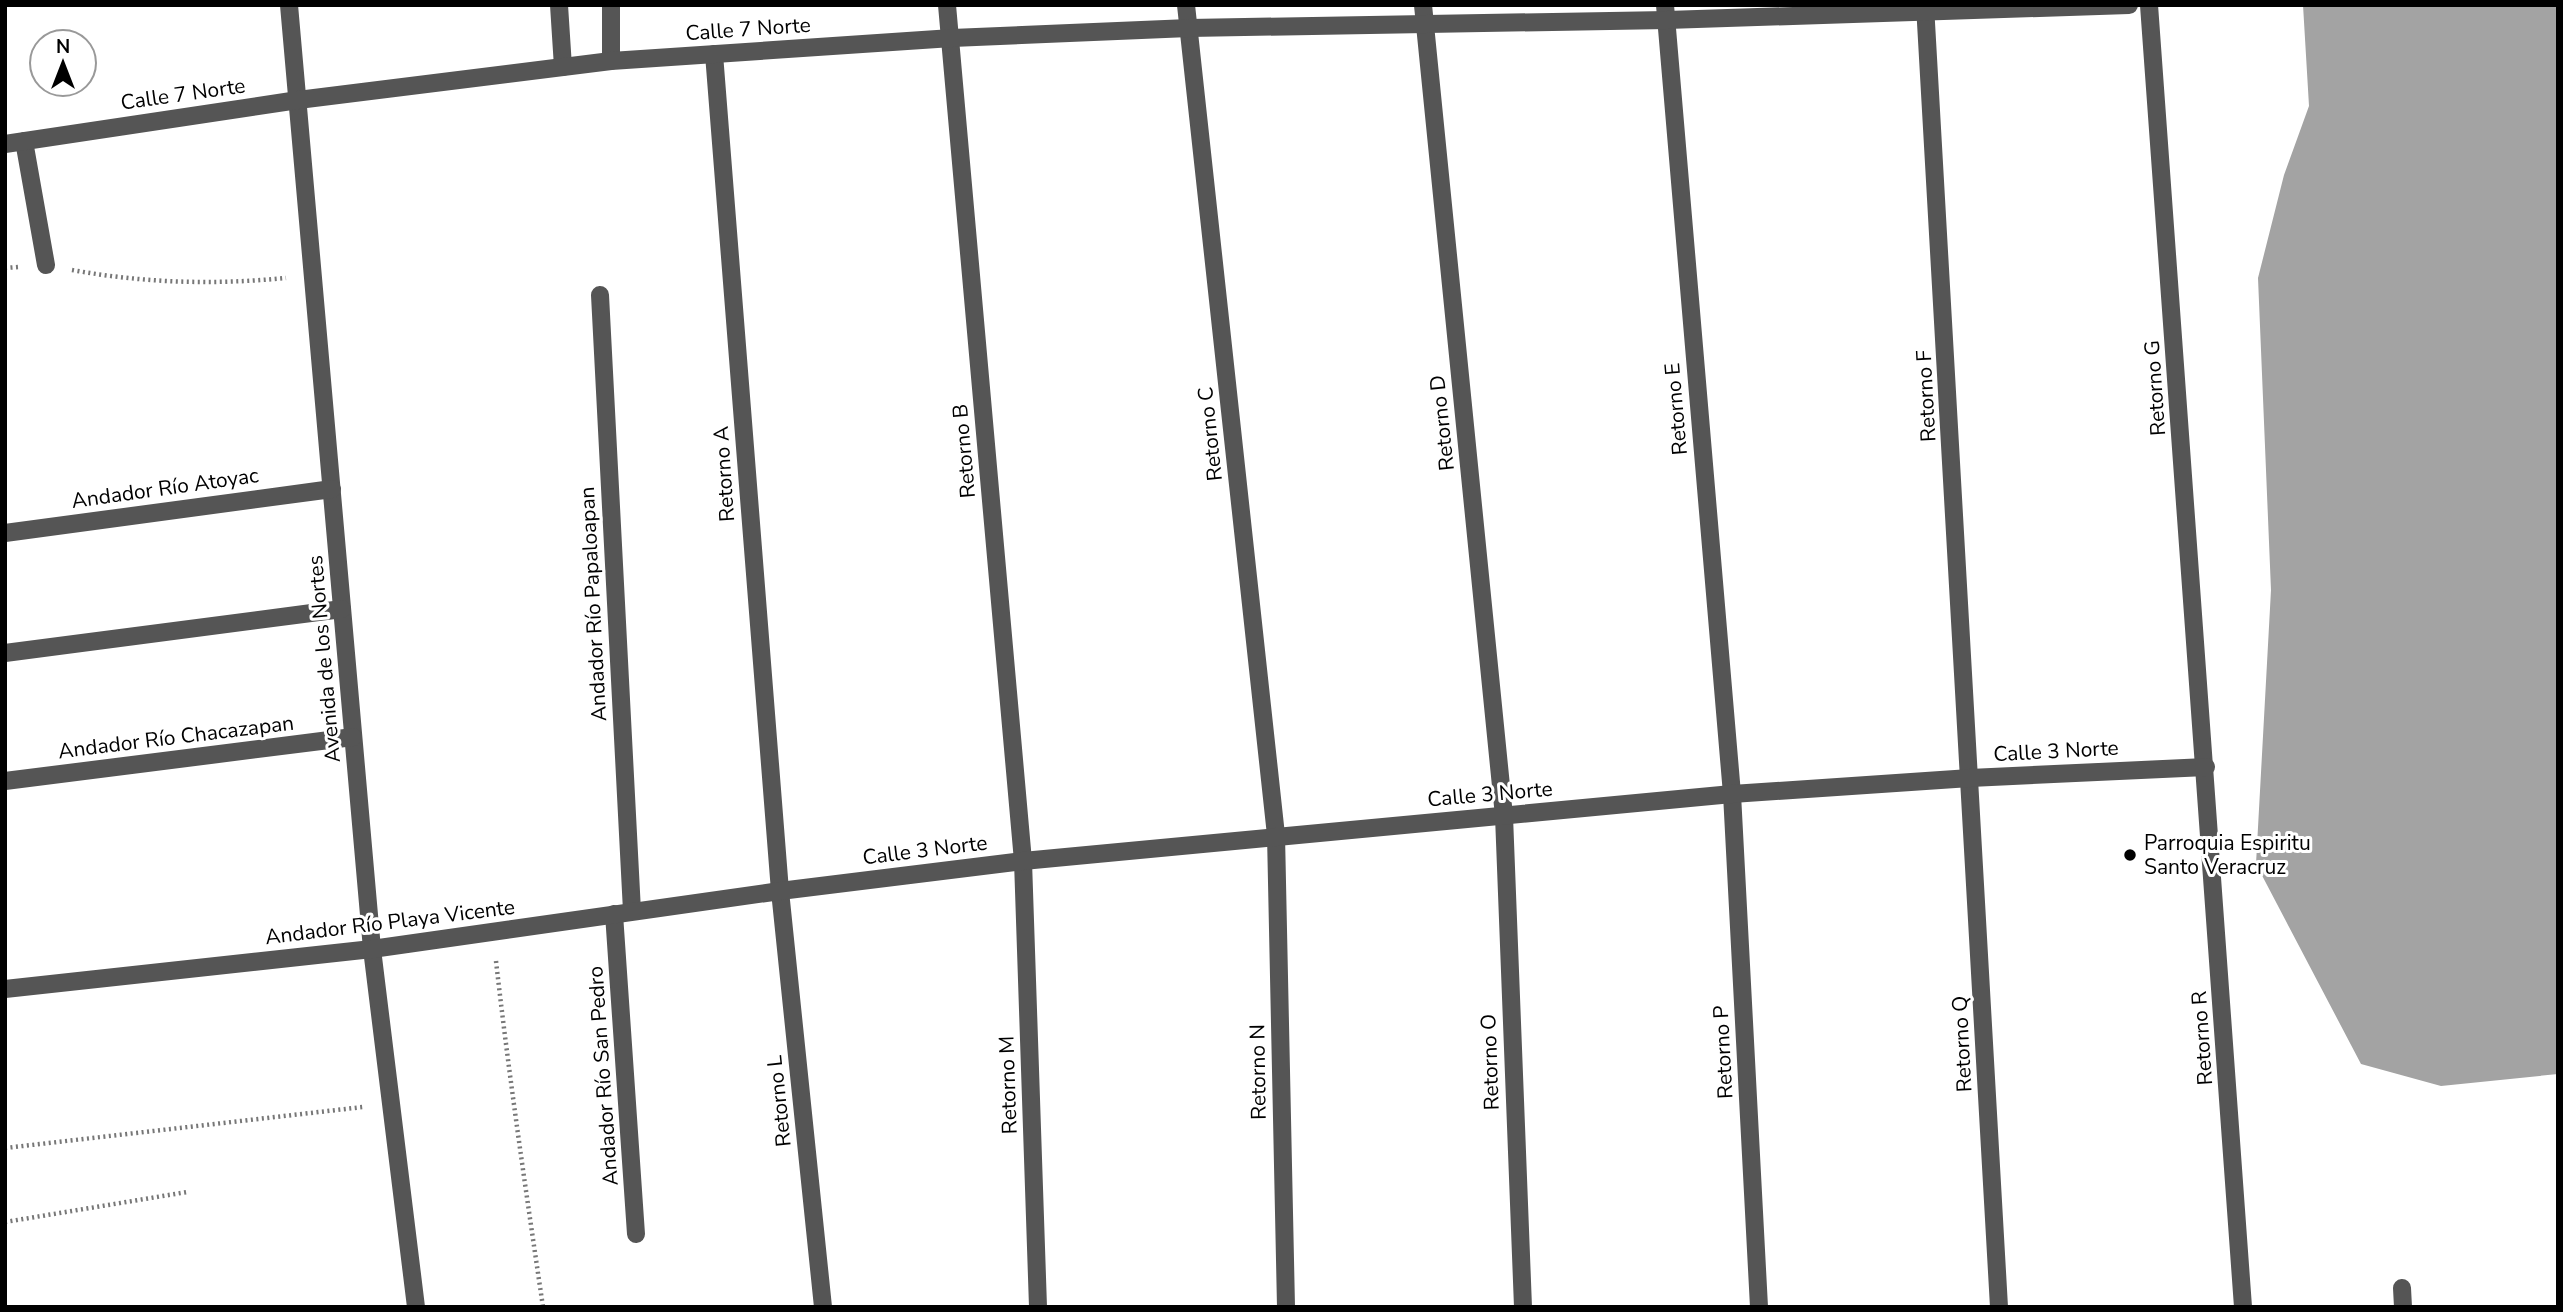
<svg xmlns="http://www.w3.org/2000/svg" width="2563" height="1312" font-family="'Nunito Sans',sans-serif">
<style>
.water{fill:#a3a3a3}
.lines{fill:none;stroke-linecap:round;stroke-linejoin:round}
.path{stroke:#777;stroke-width:4.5;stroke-dasharray:2 3.5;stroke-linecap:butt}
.minor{stroke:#555;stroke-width:18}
.poi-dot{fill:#000;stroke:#fff;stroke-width:2.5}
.labels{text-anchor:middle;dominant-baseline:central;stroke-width:6;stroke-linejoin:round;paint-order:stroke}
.street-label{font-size:21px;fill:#000;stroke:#fff}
.poi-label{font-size:21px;fill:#000;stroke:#fff;text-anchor:start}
</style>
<rect width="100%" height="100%" fill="#fff"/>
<polygon class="water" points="2303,5 2558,5 2558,1074 2441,1086 2361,1064 2256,864 2271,590 2258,278 2284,175 2309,106"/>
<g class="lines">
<g class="path">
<polyline points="5,268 18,267"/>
<path d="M72,270C144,283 213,285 286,278"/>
<path d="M496,961C509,1076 526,1192 543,1307"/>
<polyline points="5,1148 363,1107"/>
<polyline points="5,1222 187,1192"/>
</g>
<g class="minor">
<polyline points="289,5 372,949 416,1307"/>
<polyline points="559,5 563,67"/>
<polyline points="611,5 611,61"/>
<polyline points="947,5 1023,861 1038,1307"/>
<polyline points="1186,5 1276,835 1286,1307"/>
<polyline points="1423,5 1504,816 1523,1307"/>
<polyline points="1665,5 1732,794 1759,1307"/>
<polyline points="1925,5 1999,1307"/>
<polyline points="2149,5 2243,1307"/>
<polyline points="714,54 780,891 823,1307"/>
<polyline points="24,141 46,265"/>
<polyline points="5,144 298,100 611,61 952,38 1189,28 1667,20 2129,5"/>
<polyline points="600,295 632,911"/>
<polyline points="5,533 332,489"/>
<polyline points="5,653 342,609"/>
<polyline points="5,781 353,737"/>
<polyline points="614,914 636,1234"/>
<polyline points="5,989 372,949 780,891 1023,861 1732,794 1970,778 2206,767"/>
<polyline points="2402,1288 2403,1307"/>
</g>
</g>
<circle class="poi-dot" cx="2130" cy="855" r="7"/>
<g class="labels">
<g class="street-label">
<text transform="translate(748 29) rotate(-4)">Calle 7 Norte</text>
<text transform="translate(183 94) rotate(-8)">Calle 7 Norte</text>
<text transform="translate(2155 388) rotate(-94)">Retorno G</text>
<text transform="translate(1926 396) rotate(-93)">Retorno F</text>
<text transform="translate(1676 409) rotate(-95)">Retorno E</text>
<text transform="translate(1442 423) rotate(-96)">Retorno D</text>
<text transform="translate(1210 434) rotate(-96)">Retorno C</text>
<text transform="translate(964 451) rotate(-95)">Retorno B</text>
<text transform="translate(724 474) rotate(-94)">Retorno A</text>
<text transform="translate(165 488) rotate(-8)">Andador Río Atoyac</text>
<text transform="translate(593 604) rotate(-93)">Andador Río Papaloapan</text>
<text transform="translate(324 659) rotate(-95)">Avenida de los Nortes</text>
<text transform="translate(176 737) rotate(-7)">Andador Río Chacazapan</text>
<text transform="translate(2056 751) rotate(-3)">Calle 3 Norte</text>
<text transform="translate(1490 794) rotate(-5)">Calle 3 Norte</text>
<text transform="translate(925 850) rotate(-7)">Calle 3 Norte</text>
<text transform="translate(390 922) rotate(-7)">Andador Río Playa Vicente</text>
<text transform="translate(2202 1038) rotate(-94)">Retorno R</text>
<text transform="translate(1962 1044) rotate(-93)">Retorno Q</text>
<text transform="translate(1723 1052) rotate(-93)">Retorno P</text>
<text transform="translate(1490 1062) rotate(-92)">Retorno O</text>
<text transform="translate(1258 1072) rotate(-91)">Retorno N</text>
<text transform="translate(603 1076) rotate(-94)">Andador Río San Pedro</text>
<text transform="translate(1008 1085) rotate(-92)">Retorno M</text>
<text transform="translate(779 1101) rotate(-96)">Retorno L</text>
</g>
<g class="poi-label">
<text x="2144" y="843">Parroquia Espiritu<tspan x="2144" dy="24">Santo Veracruz</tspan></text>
</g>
</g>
<rect width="2563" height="1312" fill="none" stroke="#000000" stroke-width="14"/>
<g transform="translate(63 63)"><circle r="33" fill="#ffffff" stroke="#999999" stroke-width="2"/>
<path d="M0-5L12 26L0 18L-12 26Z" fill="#000000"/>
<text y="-10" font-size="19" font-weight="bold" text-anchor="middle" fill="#000000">N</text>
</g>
</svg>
